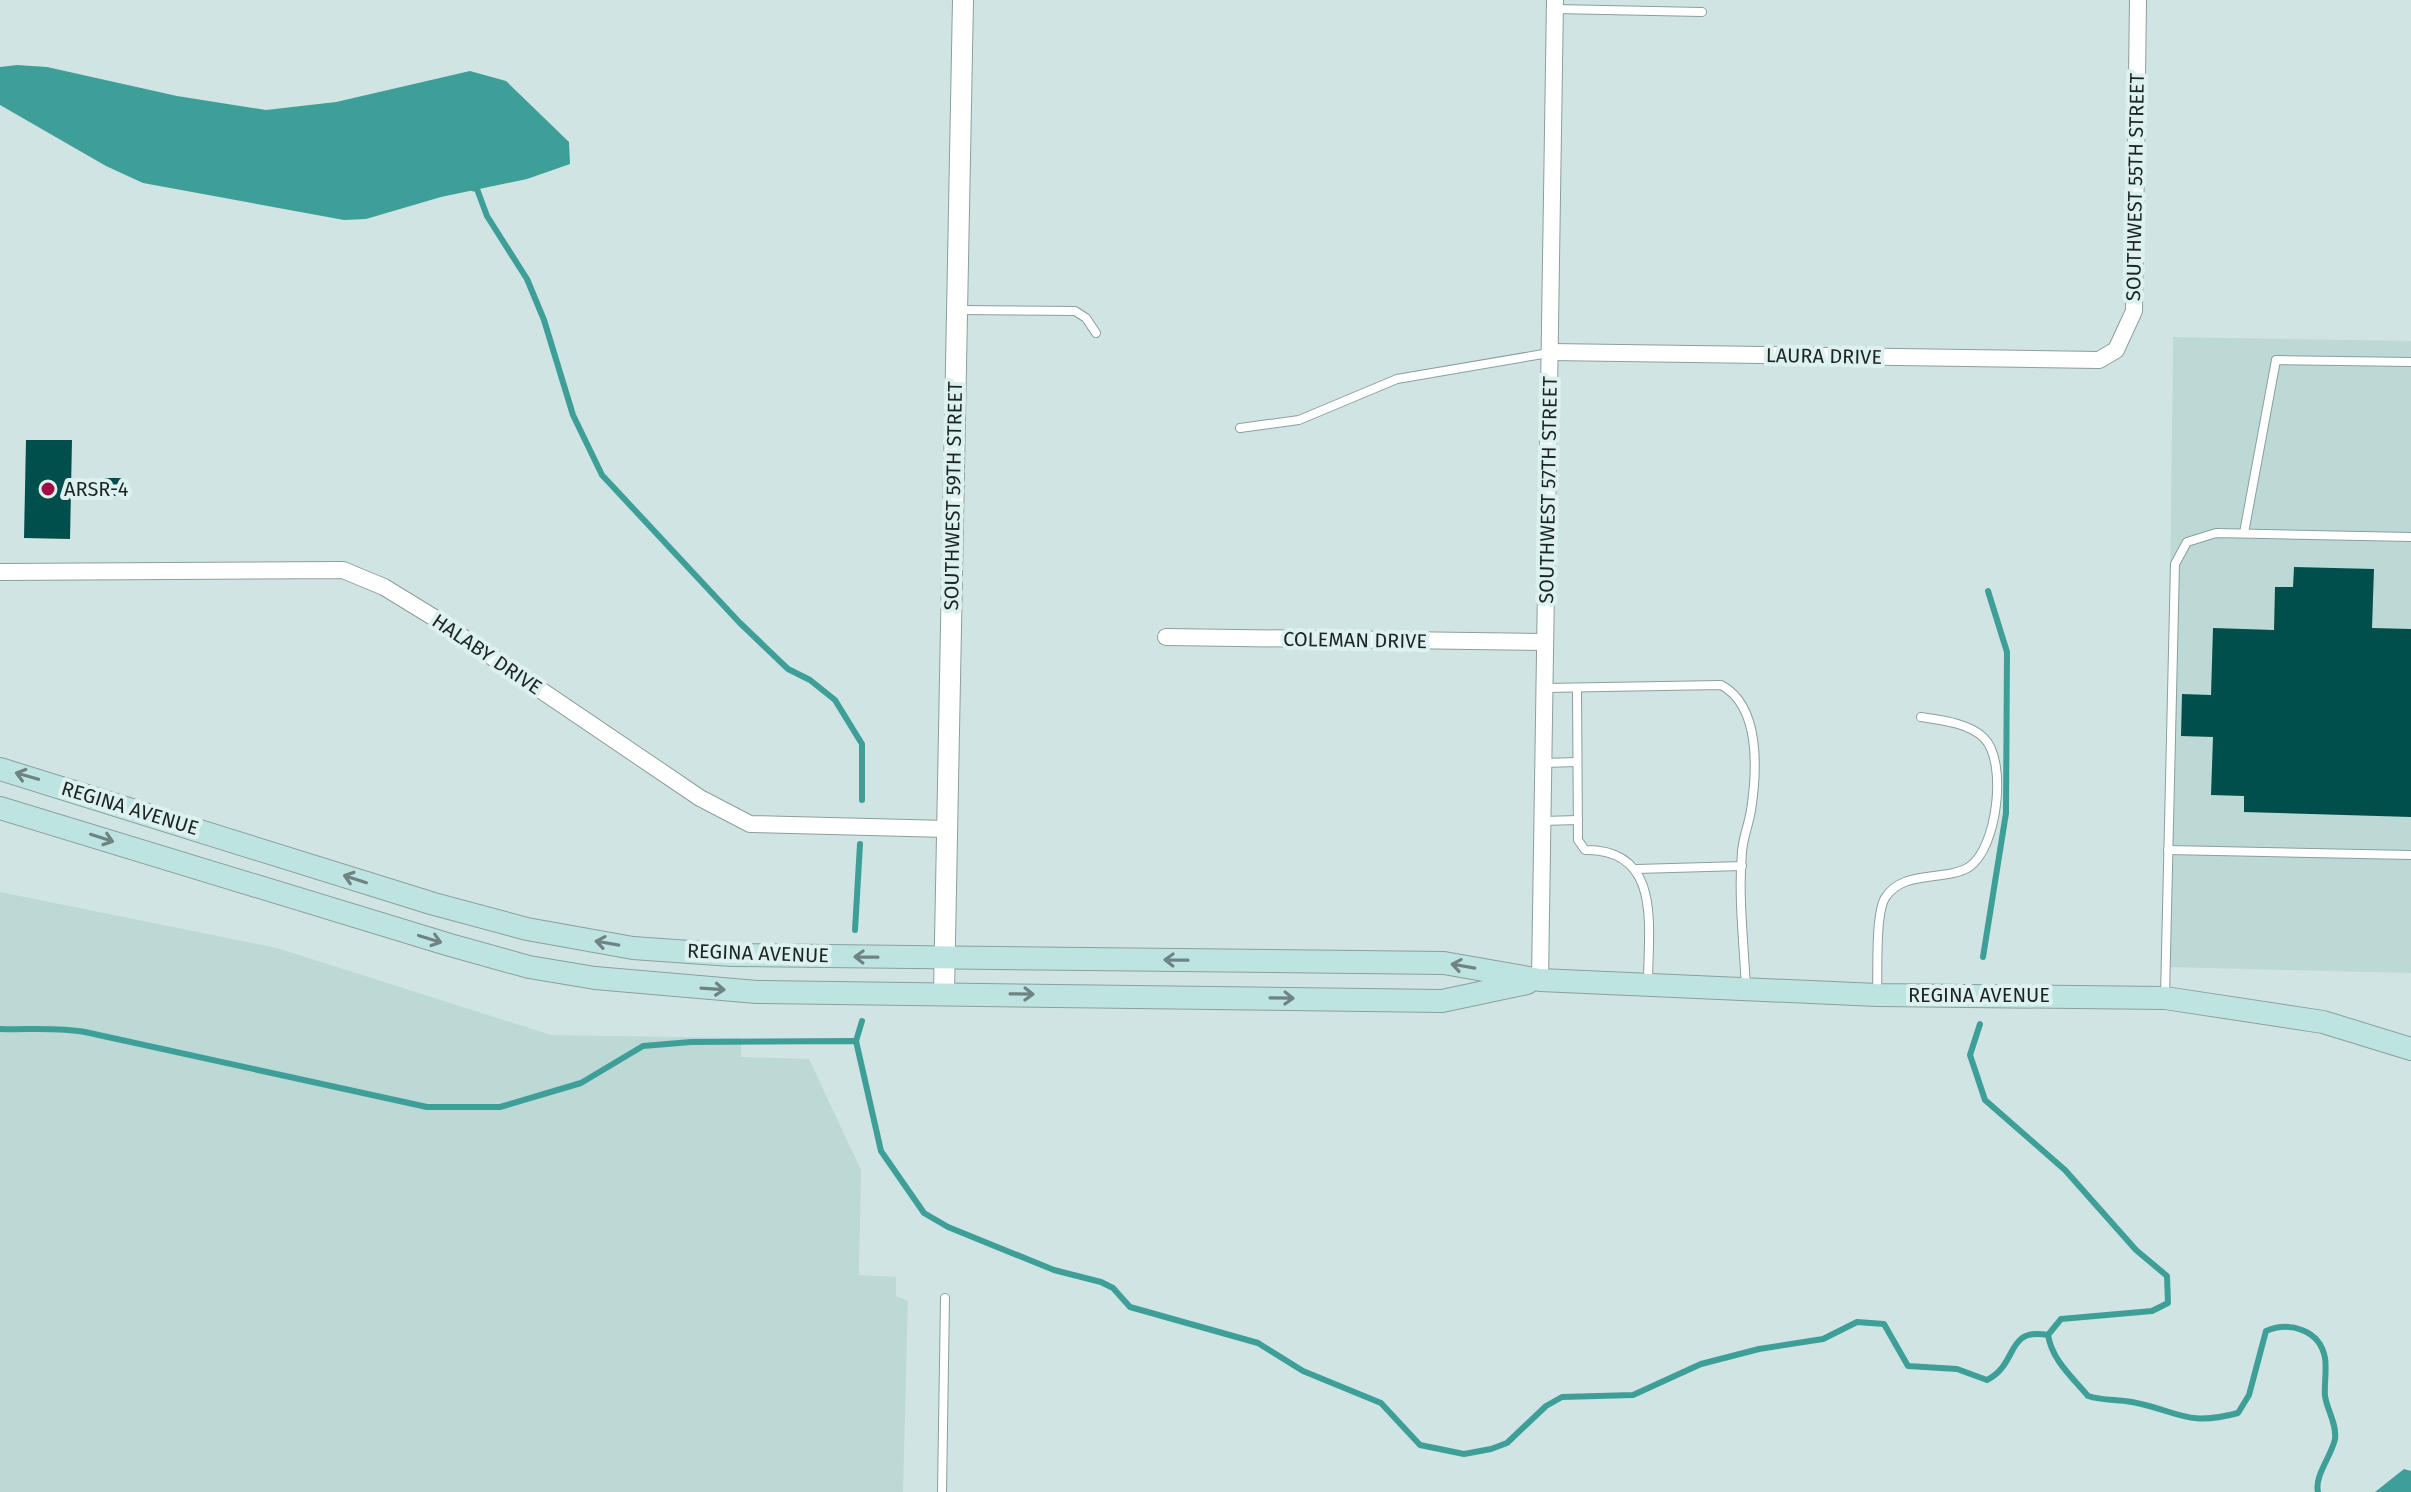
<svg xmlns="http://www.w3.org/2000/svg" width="2411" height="1492" font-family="'Fira Sans',sans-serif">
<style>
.built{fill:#bcd9d6}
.water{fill:#3e9f99}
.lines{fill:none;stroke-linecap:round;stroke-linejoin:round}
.stream{stroke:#3e9f99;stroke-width:6}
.building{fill:#004f4c}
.service-casing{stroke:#8b9f9d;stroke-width:10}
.minor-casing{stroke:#8b9f9d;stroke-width:18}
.tertiary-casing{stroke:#8b9f9d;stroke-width:22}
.secondary-casing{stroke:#8b9f9d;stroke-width:24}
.service{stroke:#fff;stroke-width:8}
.minor{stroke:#fff;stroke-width:16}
.tertiary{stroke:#fff;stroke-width:20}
.secondary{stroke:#bee4e2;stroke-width:22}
.oneway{stroke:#6e8483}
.poi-dot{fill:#a40b42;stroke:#ddf2f0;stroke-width:3}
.labels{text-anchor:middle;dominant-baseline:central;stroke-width:8;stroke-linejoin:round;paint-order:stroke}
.street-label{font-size:20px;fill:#1d2524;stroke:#ddf2f0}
.poi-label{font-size:20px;fill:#1d2524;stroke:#ddf2f0;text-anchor:start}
</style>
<rect width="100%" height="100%" fill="#d0e5e3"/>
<g class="built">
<polygon points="2173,337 2411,341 2411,973 2166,967"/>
<polygon points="0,892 277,948 551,1035 741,1038 741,1057 809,1059 861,1170 859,1275 896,1277 896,1296 908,1301 903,1492 0,1492"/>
</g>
<g class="water">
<polygon points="17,65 47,67 177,96 266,110 336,102 470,71 506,81 569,142 570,164 527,179 441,197 366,219 344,220 143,183 106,166 0,105 0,67"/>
<polygon points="2404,1469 2411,1471 2411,1492 2375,1492"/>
</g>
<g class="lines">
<g class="stream">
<polyline points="472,188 477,189 487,216 527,279 544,320 573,415 602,475 739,622 788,669 810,680 835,700 862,744 862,800"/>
<polyline points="855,930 860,844"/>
<polyline points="1983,957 2006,813 2007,652 1988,591"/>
<path d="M1980,1024L1970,1055L1985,1100L2065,1170L2136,1250L2167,1276L2168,1303L2152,1311L2061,1319L2048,1335C2052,1360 2072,1377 2088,1396C2103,1401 2117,1399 2132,1402C2179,1411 2186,1427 2238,1413L2249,1395L2266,1331C2290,1321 2320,1330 2325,1358C2327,1370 2324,1384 2325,1396C2327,1410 2337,1424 2335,1439C2332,1455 2314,1476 2318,1492"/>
<path d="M0,1029C29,1030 57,1027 85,1032L427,1107H500L581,1083L643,1046L691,1042L856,1041L881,1151L924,1213L948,1227L1054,1270L1101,1282L1113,1288L1130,1307L1258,1343L1303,1371L1381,1403L1420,1445L1464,1454L1491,1449L1507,1443L1546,1406L1562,1397L1633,1395L1701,1364L1759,1349L1823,1339L1857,1322L1884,1324L1908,1366L1957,1369L1987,1380C2019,1364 2005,1327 2048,1335"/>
<polyline points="856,1041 862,1021"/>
</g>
</g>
<g class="building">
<polygon points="26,440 72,440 70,539 24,538"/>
<polygon points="103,478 122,478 122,496 102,496"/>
<polygon points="2294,567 2374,569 2372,628 2411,629 2411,817 2244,812 2244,796 2211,795 2213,737 2181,736 2182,694 2211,695 2213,628 2274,630 2275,587 2293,587"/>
</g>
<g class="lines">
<g class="service-casing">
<g id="service">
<polyline points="1555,9 1702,12"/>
<polyline points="958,310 1075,311 1086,318 1096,333"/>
<polyline points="1240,428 1299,420 1397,379 1549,353"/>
<polyline points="2244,533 2276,360 2411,362"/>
<path d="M1545,688L1721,685C1761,706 1757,771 1751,810C1749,824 1743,837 1742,852C1738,897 1744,944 1746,989"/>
<path d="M1577,688L1578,840L1585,850C1663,849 1648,928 1648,984"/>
<polyline points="1543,763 1577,762"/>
<polyline points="1543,821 1578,820"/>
<polyline points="2168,850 2411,855"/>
<polyline points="1637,869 1742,866"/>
<path d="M1877,995C1878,973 1875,915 1885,898C1903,869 1945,882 1969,867C1997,849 2008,762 1984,738C1969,723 1941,720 1921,717"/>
<polyline points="2165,997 2175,564 2187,542 2216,533 2411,537"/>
<polyline points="942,1492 945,1298"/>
</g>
</g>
<g class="minor-casing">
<g id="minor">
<polyline points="1550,352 2099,360 2116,350 2134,311 2138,0"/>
<polyline points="0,572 343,570 384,587 433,617 700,798 750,824 947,829"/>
<polyline points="1166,637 1545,642"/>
<polyline points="1540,980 1555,0"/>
</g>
</g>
<g class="tertiary-casing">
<polyline id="tertiary" points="944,993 963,0"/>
</g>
<g class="secondary-casing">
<g id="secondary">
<polyline points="0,769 434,904 527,929 633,948 732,955 1444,963 1540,980 1877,995 2165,998 2323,1022 2411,1049"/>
<polyline points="0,808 450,945 529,967 595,978 757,992 1442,1001 1527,983"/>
</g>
</g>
<use href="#service" class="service"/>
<use href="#minor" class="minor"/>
<use href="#tertiary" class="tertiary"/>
<use href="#secondary" class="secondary"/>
</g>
<defs><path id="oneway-shaft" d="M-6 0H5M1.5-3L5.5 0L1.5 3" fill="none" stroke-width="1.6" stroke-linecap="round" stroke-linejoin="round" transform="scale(2)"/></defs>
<g class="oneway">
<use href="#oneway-shaft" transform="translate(27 776) rotate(-164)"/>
<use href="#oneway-shaft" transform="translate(102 838) rotate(18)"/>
<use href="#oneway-shaft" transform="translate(355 879) rotate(-162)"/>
<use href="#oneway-shaft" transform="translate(430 939) rotate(17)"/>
<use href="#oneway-shaft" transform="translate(607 943) rotate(-170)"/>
<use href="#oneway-shaft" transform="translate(866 957) rotate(-179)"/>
<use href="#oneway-shaft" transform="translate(1176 960) rotate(-179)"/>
<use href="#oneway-shaft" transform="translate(1463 966) rotate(-170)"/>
<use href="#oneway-shaft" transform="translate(713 989) rotate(4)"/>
<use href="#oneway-shaft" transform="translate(1022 994) rotate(1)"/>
<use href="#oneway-shaft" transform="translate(1282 998) rotate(1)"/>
</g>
<circle class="poi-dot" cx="48" cy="489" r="8"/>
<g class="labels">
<g class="street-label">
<text transform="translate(2135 187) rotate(-89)">SOUTHWEST 55TH STREET</text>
<text transform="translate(1824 356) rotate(1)">LAURA DRIVE</text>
<text transform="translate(1548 490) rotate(-89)">SOUTHWEST 57TH STREET</text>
<text transform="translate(953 496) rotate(-89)">SOUTHWEST 59TH STREET</text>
<text transform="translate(1355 640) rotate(1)">COLEMAN DRIVE</text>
<text transform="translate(487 654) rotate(34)">HALABY DRIVE</text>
<text transform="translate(130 808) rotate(17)">REGINA AVENUE</text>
<text transform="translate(758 953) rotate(2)">REGINA AVENUE</text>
<text x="1979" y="995">REGINA AVENUE</text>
</g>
<g class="poi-label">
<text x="64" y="489">ARSR-4</text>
</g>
</g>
</svg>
